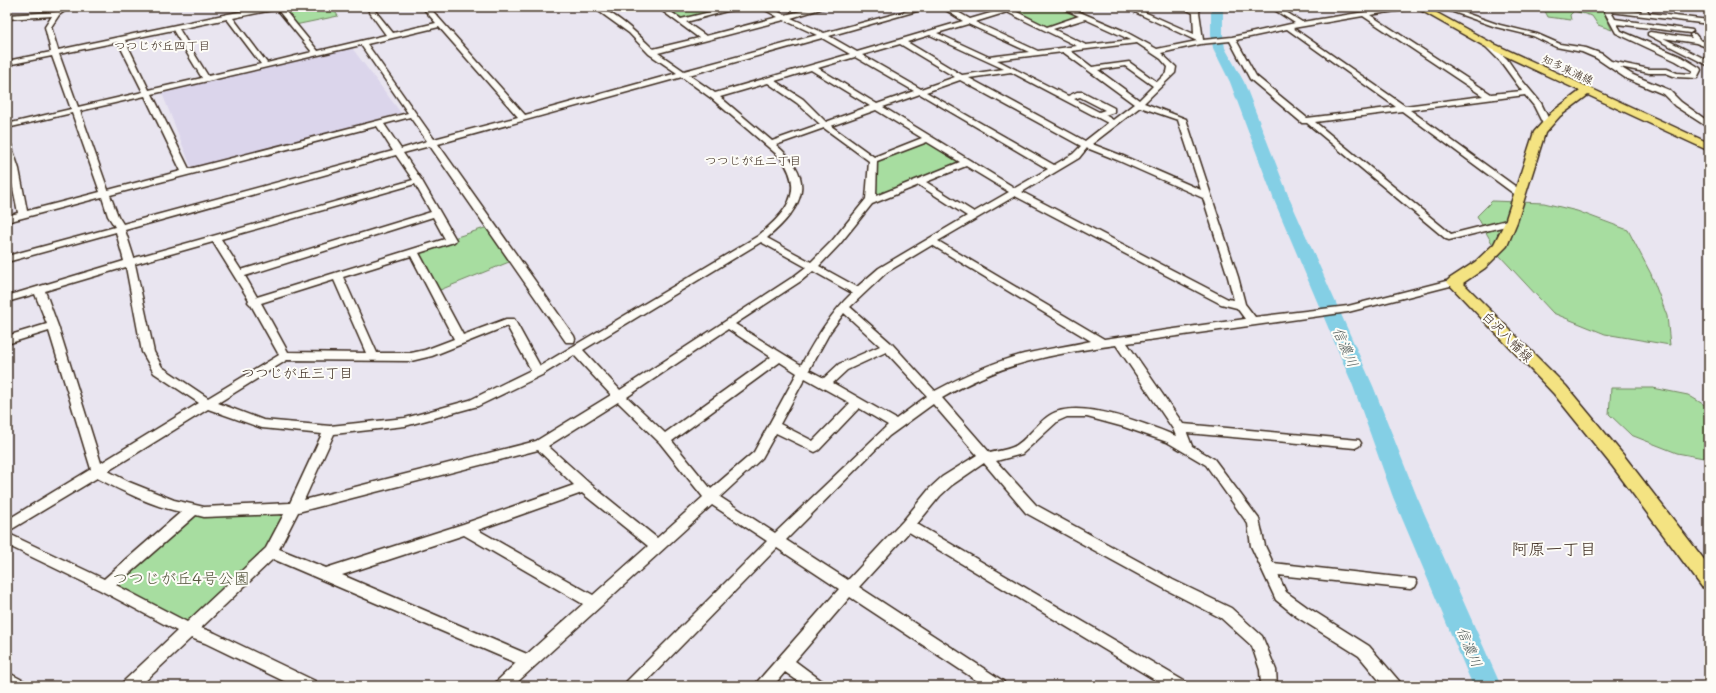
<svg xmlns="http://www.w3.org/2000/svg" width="1716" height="693" font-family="Mali,'Klee One',sans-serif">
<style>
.built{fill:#dbd5eb}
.green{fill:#a7dda0;stroke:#71845f}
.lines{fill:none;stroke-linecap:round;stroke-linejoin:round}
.river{fill:#84cfe5;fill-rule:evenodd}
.minor-casing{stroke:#3b2a1e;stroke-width:3}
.major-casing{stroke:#3b2a1e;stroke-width:3}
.minor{fill:#fdfcf7;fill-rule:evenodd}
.major{fill:#f4e382;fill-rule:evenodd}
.labels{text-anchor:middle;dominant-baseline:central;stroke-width:4;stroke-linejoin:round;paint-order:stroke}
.far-street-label{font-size:11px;fill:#3b2a1e;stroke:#fdfcf7}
.far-neighbourhood-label{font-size:12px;fill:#3b2a1e;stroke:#fdfcf7}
.street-label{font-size:13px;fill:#3b2a1e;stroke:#fdfcf7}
.water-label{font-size:14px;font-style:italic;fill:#515c5a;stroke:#fdfcf7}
.neighbourhood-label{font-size:14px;fill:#3b2a1e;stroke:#fdfcf7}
.near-park-label{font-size:16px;fill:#56573e;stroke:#fdfcf7}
.near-neighbourhood-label{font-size:17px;fill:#3b2a1e;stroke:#fdfcf7}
</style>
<rect width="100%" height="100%" fill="#e9e5f0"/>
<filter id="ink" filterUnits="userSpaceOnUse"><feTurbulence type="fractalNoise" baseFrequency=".025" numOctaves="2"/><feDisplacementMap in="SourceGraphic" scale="8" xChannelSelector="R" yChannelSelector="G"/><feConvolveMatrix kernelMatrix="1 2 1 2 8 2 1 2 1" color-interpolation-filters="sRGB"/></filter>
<g filter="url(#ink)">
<polygon class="built" points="352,48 401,113 192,169 162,93"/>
<g class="green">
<polygon points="282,7 332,7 338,16 295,25"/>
<polygon points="664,7 732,7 684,19"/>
<polygon points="1018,7 1062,7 1084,17 1047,29 1007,10"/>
<polygon points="1543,7 1601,7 1612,30 1598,25 1592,16 1574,11 1570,15 1571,20 1548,17"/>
<polygon points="927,142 957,161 957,163 878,196 876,195 876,163 879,160"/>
<polygon points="1492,201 1544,203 1577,211 1628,230 1651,274 1667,316 1670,345 1605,334 1553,313 1498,254 1477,216"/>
<polygon points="491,226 514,260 435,292 413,251"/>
<polygon points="1611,388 1653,388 1688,395 1708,407 1709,459 1677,453 1631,435 1609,414"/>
<polygon points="294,508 271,552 188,630 105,586 193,510"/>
</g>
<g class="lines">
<polygon class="river" points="1211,7 1223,7 1223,35 1225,48 1244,82 1290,200 1373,386 1417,497 1501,686 1473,686 1393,497 1353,386 1274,200 1230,82 1213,48 1211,35"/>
<g class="minor-casing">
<g id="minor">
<path d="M63,7H70L59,15L51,27L58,50L228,14L266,7H282L318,51L386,35L366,7H372L393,33L436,23L422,7H429L525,115L677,73L649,54L629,33L593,7C610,7 641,37 653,49L699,38L657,7H664L681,19L731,7H742L686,22L706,36L778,17L760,7H768L785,15L816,7H827L791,18L824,33L921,7H931L829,36L857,52L963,21L941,7H949L970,19L1011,7H1021L1013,10L1047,27L1079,16L1059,7H1068L1124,31L1157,49L1197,41L1124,7H1133L1194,34L1193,13L1181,7L1194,9L1195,7H1201L1199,12L1203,40L1232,37L1295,23L1270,7H1278L1302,22L1396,7H1412L1409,9L1370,15L1491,94L1522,91L1501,62L1483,44L1489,43L1507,59L1520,78L1541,103L1551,124L1550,126H1544L1534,106L1525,95L1410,110L1523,192L1524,194L1523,196H1517L1402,111L1315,122L1451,234L1511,219L1516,222L1514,224L1449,240L1446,239L1307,123H1302L1250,79L1230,41L1201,44L1161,53L1176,67L1175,73L1144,103L1186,119L1238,277L1245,304L1255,317L1348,306L1454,279L1459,282L1458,284L1348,312L1127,343L1183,424L1359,440L1361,443L1359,446L1355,448L1187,433L1192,446L1214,459L1259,519L1265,546L1273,563L1415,579L1417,583L1415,587L1410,589L1278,575L1286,592L1307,607L1369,646L1399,681L1402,686H1384L1359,656L1297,617L1276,600L1251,546L1248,524L1206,465L1167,442L1124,427L1087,417H1067L1058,421L1022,454L996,461L1036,505L1173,580L1231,608L1262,636L1276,670L1277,686H1261L1260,670L1252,646L1221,618L1163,588L1026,513L984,463L952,485L940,496L917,524L1184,681L1187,686H1165L909,532L859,587L1003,681L1006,686H985L850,597L795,661L822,681L825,686H805L785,672L773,686H755L758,681L839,589L777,548L642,686H624L627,681L767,541L712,505L513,686H494L497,681L516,663L273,559L201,628L215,633L315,681L318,686H294L205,643L191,638L140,686H121L124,681L177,631L100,590L7,545V533L104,579L181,512C152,506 124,492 97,478L7,532V520L91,469L49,331L7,344V336L47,324L35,294L7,302V296L124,261L116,232L7,262V256L115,227L108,216L102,197L7,222V216L18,213C14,190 7,166 7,142L11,145L19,169L27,211L100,192L72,113L7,128V124L71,109L52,56L7,65V61L51,52L45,27L52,16L7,19V15L55,12ZM277,9L312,52L267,63L233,18ZM1007,12L1077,46L1038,51L975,22ZM1363,16L1483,96L1405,106L1293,28ZM227,19L261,64L208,76L179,29ZM1085,19L1131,40L1086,45L1053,29ZM784,20L817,35L684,71L658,53ZM968,24L1029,52L989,57L937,33ZM439,27L518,117L434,139L367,44ZM1287,29L1396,107L1307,118L1256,76L1236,40ZM173,30L202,78L149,90L125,40ZM930,35L1004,69L962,75L907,42ZM822,38L850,54L715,93L689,75ZM118,42L143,92L78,107L59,54ZM1137,43L1161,59L1168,67L1167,72L1157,82L1129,62L1092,67L1071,51ZM900,44L955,77L921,89L862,55ZM361,45L408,113L189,169L152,94ZM1063,52L1134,104L1113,120L1105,115L1114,112V108L1083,92H1077L1068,96L997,60ZM855,57L914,91L877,104L818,68ZM1125,66L1153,86L1139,100L1098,70ZM811,70L870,106L826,122L803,99L775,81ZM1011,72L1108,123L1085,141L969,78ZM682,77L711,98L781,158C806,192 785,213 758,236L540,366L514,319H506L463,335L419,253L454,242L456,240L422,181L403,153L430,146L566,342H574L575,339L574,336L438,144ZM960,80L1081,146L1073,154L1054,165L926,92ZM768,83L797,103L820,124L772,141L720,97ZM920,94L1048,169L1015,188L883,107ZM145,96L181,171L108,190L80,111ZM1080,97L1105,110L1099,112L1074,99ZM1140,107L1178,120L1201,190L1123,156L1092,144ZM876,110L922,138L874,157L831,126ZM410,117L427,141L401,149L384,124ZM377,126L393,151L123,224L118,216L110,195ZM824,128L869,161L866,199L832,241L811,262L767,238C804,207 817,179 776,145ZM927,142L960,162L876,196L877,161ZM1087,148L1117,160L1203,198L1228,277L1234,300L1228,299L1022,192L1079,158ZM396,155L413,180L134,258L125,230ZM966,166L1009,192L974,212L926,182ZM415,184L431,212L241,270L221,239ZM919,185L967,216L879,268L857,287L819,266L839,245L872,204ZM1015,196L1221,304L1237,308L1245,319L1104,339L938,241ZM433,217L445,239L257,297L245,276ZM213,242L249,300L248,302L251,305L279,355L208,398L162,367L154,352L135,264ZM761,242L806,267L793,277L620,390L583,350ZM932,245L1091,341C1069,346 1046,349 1024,354C993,362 963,376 935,391L892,344L850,307L887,272ZM411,256L454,339L425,350L411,353H377L343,277ZM126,267L142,352L154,373L199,403L101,463L58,326L45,291ZM813,271L852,293C830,314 816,338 801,365L735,324L801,281ZM334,280L366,353L288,352L261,303ZM844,313L880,346L839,364L824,378L809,370L830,332ZM507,326L531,370L470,400L405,418L330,426L263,420L218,403L287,360L411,361L432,356ZM728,329L771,357L665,433L627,397ZM1116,345L1173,429L1176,436C1147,424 1078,397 1050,415C1038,422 1025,442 1013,447C1006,450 997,451 990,453L942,398C968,383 996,370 1026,362C1055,354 1087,349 1116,345ZM886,352L927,396L896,419L833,383L847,370ZM574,355L611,395L536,441L304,500L334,434L405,426L478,406L542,375ZM780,362L797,373L754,452L711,489L672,441ZM805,378L850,403L813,441L780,424ZM618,402L660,443L703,497L657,538L589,483L548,446ZM933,404L977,455L942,477L930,488L903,521L848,580L786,540L889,436ZM859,408L888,425L775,533L720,497L762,458L776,433L815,452L819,450ZM208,409L262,428L322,434L290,503L204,507L174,500L129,482L108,471ZM538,450L574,485L463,524L326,568L279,549L298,512ZM582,493L648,546L593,595L478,530ZM284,514L266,548L187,622L116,585L196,515L204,517ZM464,535L583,604L527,654L342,575Z"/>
<polygon points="1439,7 1448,7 1500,25 1537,34 1560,44 1586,48 1602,54 1611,61 1649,69 1667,69 1677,73 1691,74 1693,71 1676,61 1616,33 1603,9 1606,7 1642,12 1641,9 1644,7 1646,8 1649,13 1709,20 1709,24 1611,12 1615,19 1692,30 1693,31 1690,33 1617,24 1621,31 1682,57 1700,68 1701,70 1697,78 1676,77 1666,73 1649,73 1620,67 1633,75 1669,90 1681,102 1709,122 1709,128 1675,106 1663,94 1627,79 1596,58 1582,52 1556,47 1533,36 1496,27"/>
<polygon points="1699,7 1709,7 1709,10 1700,8"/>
<polygon points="1650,32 1692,38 1690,35 1691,34 1695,34 1700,40 1709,43 1709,48 1696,43 1663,38 1709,61 1709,66 1648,35 1648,33"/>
<polygon points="7,672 24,681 27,686 7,686"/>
</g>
</g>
<g class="major-casing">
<polygon id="major" points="1415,7 1426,7 1490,42 1709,143 1709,150 1705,149 1588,95 1560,116 1545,133 1517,222 1507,246 1485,268 1463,283 1566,386 1625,457 1709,566 1709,589 1702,587 1613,467 1554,394 1447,282 1449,279 1475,262 1494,244 1505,222 1534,132 1552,112 1580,91 1484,46"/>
</g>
<use href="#minor" class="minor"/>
<use href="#major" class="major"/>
</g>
</g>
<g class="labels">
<g class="far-street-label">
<text transform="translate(1568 69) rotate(25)">知多東浦線</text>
</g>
<g class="far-neighbourhood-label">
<text x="162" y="45">つつじが丘四丁目</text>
<text x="753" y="160">つつじが丘二丁目</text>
</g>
<g class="street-label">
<text transform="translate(1508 336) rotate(45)">白沢八幡線</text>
</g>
<g class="water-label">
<text transform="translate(1346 347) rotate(66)">信濃川</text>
<text transform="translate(1470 647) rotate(67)">信濃川</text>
</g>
<g class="neighbourhood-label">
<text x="297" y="372">つつじが丘三丁目</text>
</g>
<g class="near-park-label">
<text x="181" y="577">つつじが丘4号公園</text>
</g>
<g class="near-neighbourhood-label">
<text x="1554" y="548">阿原一丁目</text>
</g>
</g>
<rect width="1716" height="693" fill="none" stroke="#fdfcf7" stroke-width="24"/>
<rect x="12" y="12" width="1692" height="669" fill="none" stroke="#3b2a1e" stroke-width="1.5" filter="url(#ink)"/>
</svg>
